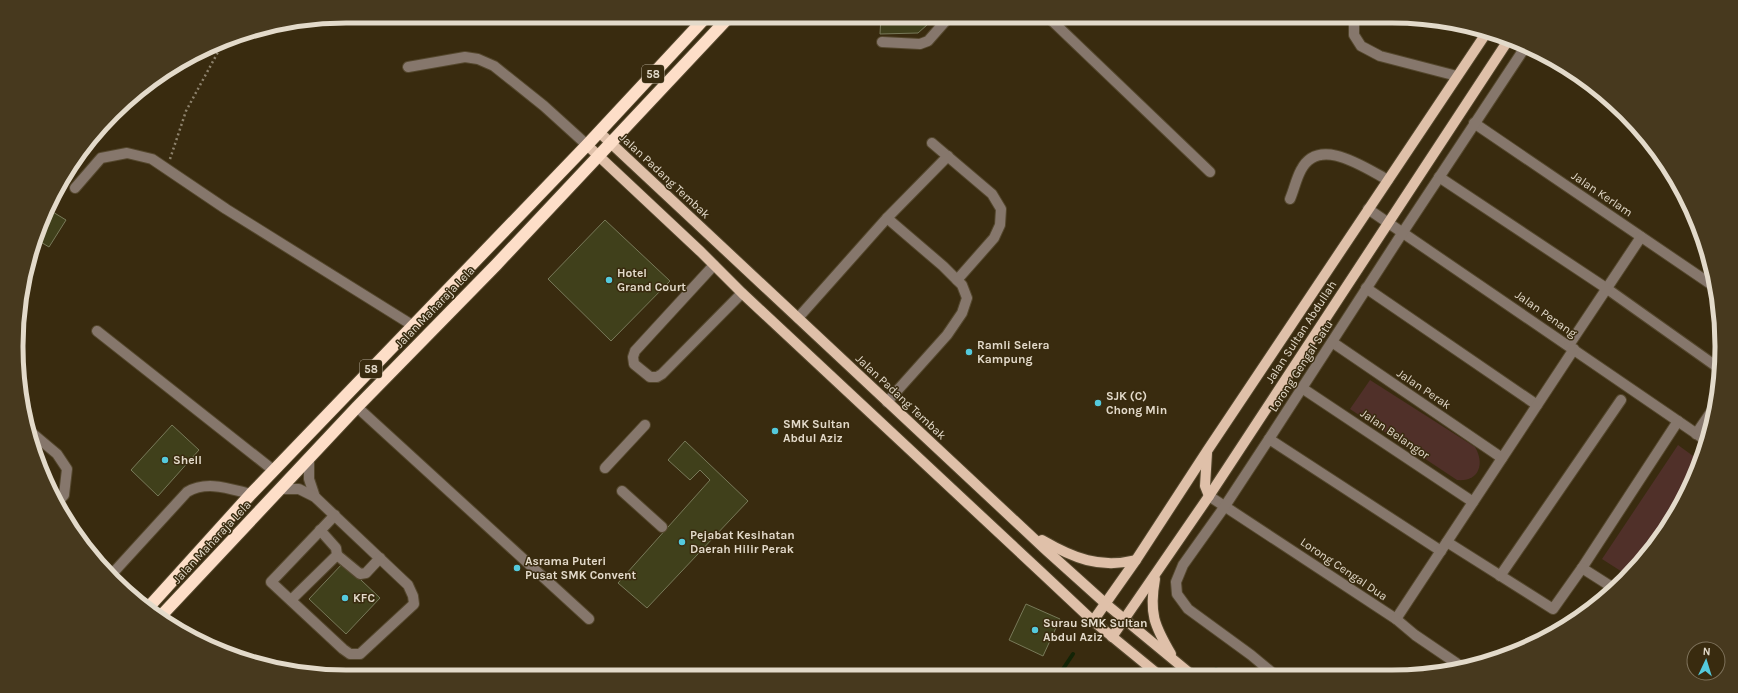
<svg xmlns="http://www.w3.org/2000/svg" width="1738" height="693" font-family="Karla,sans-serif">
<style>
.green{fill:#503029}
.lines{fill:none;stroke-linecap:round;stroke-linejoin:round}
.stream{stroke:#132406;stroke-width:4}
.building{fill:#40401b;stroke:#787959}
.minor-casing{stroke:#54472d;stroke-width:12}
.major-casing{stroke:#54472d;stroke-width:12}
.highway-casing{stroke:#54472d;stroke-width:14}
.path{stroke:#8d826c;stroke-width:2.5;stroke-dasharray:2 3;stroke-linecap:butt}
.minor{stroke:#86776c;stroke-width:10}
.major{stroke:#dfc0a9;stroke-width:10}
.highway{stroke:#fddec8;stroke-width:12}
.poi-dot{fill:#54cadd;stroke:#392b0f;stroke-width:1.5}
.labels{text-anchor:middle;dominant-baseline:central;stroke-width:3;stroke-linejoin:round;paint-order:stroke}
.shield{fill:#392b0f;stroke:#b0a692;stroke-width:1}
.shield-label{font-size:11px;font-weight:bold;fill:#e3daca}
.street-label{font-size:12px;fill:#e3daca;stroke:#392b0f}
.poi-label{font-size:12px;font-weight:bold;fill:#e3daca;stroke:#392b0f;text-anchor:start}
.rim{fill:none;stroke:#e3daca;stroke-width:5}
</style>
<rect width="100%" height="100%" fill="#392b0f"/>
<g class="green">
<path d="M1370,380L1475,447C1485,464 1479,482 1457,480L1350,409Z"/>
<polygon points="1678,445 1700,461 1666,530 1627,575 1602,559"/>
</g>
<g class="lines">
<g class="stream">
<polyline points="1216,669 1223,675"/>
<polyline points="1059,675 1073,654"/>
</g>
</g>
<g class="building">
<polygon points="881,16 937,16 918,33 880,34"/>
<polygon points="48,209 66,220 49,247 34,238"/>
<polygon points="605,220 670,281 611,341 548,279"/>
<polygon points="172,425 199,450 158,496 131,470"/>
<polygon points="685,441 748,501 647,608 618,583 710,480 700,470 690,480 668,460"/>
<polygon points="343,563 380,598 346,634 309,599"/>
<polygon points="1026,604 1060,619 1043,656 1009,640"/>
</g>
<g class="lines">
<g class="minor-casing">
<g id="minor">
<polyline points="1047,16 1210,172"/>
<polyline points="1357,16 1354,23 1354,35 1361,46 1380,56 1457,76"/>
<polyline points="882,42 920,44 928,41 950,16"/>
<polyline points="408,67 465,57 478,59 494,66 544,106 587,145"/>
<polyline points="1474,123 1715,287"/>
<polyline points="932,143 992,194 1001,209 1000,225 994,238 957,280"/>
<polyline points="1439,177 1606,288 1720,369"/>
<polyline points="75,188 101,158 127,153 152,159 226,209 412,325"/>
<path d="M1290,199C1294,190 1296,179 1301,170C1319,135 1365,168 1388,180"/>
<polyline points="1368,209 1707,441"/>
<polyline points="887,218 943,266 962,285 967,298 962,313 947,335 887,402"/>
<polyline points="714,265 635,351 633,357 634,364 650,377 657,377 662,374 742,293"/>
<polyline points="1366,288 1537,405"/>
<polyline points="798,318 887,218 948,156"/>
<polyline points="97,331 273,470"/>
<polyline points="1332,342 1502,458"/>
<polyline points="1569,345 1641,237"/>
<polyline points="1302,388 1473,502"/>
<polyline points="357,407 589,619"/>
<polyline points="32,433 57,454 67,469 64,495 57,503"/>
<polyline points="1696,434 1715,406"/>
<polyline points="1269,439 1441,551"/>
<polyline points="309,458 309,479 315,497"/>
<polyline points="605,468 645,425"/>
<polyline points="281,489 299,489 315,497 408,585 413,596 414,604 360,654 350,654 343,649 271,582 335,515"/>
<polyline points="622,491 662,527"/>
<polyline points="1209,496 1396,619 1415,635 1462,667"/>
<polyline points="1447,542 1553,609 1582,568 1678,421"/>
<polyline points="337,555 360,574 366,573 380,558"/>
<polyline points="1582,568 1615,589"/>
<path d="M112,574L187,492C207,480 230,489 251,494"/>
<polyline points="1500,576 1621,400"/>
<polyline points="291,600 337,555 336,548 320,530"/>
<polyline points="1396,619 1574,349"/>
<polyline points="1275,675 1251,655 1188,609 1177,594 1176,582 1183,565 1225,506 1269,439 1403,232 1526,46"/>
</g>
</g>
<g class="major-casing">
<g id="major">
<polyline points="599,132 1046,550 1106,604 1192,675"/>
<polyline points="587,145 701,252 742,293 1043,574 1093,621 1159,675"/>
<polyline points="1207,453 1205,486 1209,496"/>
<path d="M1042,540C1073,558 1100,569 1136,560"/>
<path d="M1155,579C1149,613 1154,625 1171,654"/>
<polyline points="1093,621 1136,560 1207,451 1487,32"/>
<polyline points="1112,637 1209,496 1509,39"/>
</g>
</g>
<g class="highway-casing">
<g id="highway">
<polyline points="147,609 251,494 587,145 707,16"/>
<polyline points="160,617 357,407 496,265 730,16"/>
</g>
</g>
<polyline class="path" points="170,159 186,111 224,41"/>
<use href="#minor" class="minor"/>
<use href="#major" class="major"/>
<use href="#highway" class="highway"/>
</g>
<g class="poi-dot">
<circle cx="609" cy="280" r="4"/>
<circle cx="969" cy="352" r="4"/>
<circle cx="1098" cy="403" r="4"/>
<circle cx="775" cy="431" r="4"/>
<circle cx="165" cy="460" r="4"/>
<circle cx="682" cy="542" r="4"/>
<circle cx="517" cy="568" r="4"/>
<circle cx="345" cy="598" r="4"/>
<circle cx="1035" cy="630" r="4"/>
</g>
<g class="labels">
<g class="shield">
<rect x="642" y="65" width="22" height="18" rx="3"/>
<rect x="360" y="360" width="22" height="18" rx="3"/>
</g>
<g class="shield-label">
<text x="653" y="74">58</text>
<text x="371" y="369">58</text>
</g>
<g class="street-label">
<text transform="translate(665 176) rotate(43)">Jalan Padang Tembak</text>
<text transform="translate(1602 194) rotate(34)">Jalan Kerlam</text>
<text transform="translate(435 307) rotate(-46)">Jalan Maharaja Lela</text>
<text transform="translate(1546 314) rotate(35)">Jalan Penang</text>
<text transform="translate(1301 332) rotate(-57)">Jalan Sultan Abdullah</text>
<text transform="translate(1301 366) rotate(-57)">Lorong Gengal Satu</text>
<text transform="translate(1424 389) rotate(34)">Jalan Perak</text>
<text transform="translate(901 397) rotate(43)">Jalan Padang Tembak</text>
<text transform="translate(1395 434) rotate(34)">Jalan Belangor</text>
<text transform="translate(212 542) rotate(-47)">Jalan Maharaja Lela</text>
<text transform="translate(1344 569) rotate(34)">Lorong Cengal Dua</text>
</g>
<g class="poi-label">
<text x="617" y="273">Hotel<tspan x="617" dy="14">Grand Court</tspan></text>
<text x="977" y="345">Ramli Selera<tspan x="977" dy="14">Kampung</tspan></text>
<text x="1106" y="396">SJK (C)<tspan x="1106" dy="14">Chong Min</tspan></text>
<text x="783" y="424">SMK Sultan<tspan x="783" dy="14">Abdul Aziz</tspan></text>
<text x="173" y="460">Shell</text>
<text x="690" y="535">Pejabat Kesihatan<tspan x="690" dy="14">Daerah Hilir Perak</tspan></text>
<text x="525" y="561">Asrama Puteri<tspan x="525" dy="14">Pusat SMK Convent</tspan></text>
<text x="353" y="598">KFC</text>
<text x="1043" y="623">Surau SMK Sultan<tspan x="1043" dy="14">Abdul Aziz</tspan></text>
</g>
</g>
<path d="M0 0H1738V693H0ZM346 23H1392A323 323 0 0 1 1715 346V347A323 323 0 0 1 1392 670H346A323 323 0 0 1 23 347V346A323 323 0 0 1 346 23Z" fill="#47391e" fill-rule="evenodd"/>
<path class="rim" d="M346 23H1392A323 323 0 0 1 1715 346V347A323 323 0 0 1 1392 670H346A323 323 0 0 1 23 347V346A323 323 0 0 1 346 23Z"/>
<g transform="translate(1706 661) rotate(4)"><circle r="19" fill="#392b0f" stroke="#7d715a"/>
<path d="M0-3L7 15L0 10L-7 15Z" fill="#54cadd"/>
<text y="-6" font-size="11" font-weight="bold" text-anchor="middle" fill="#e3daca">N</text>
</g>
</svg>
